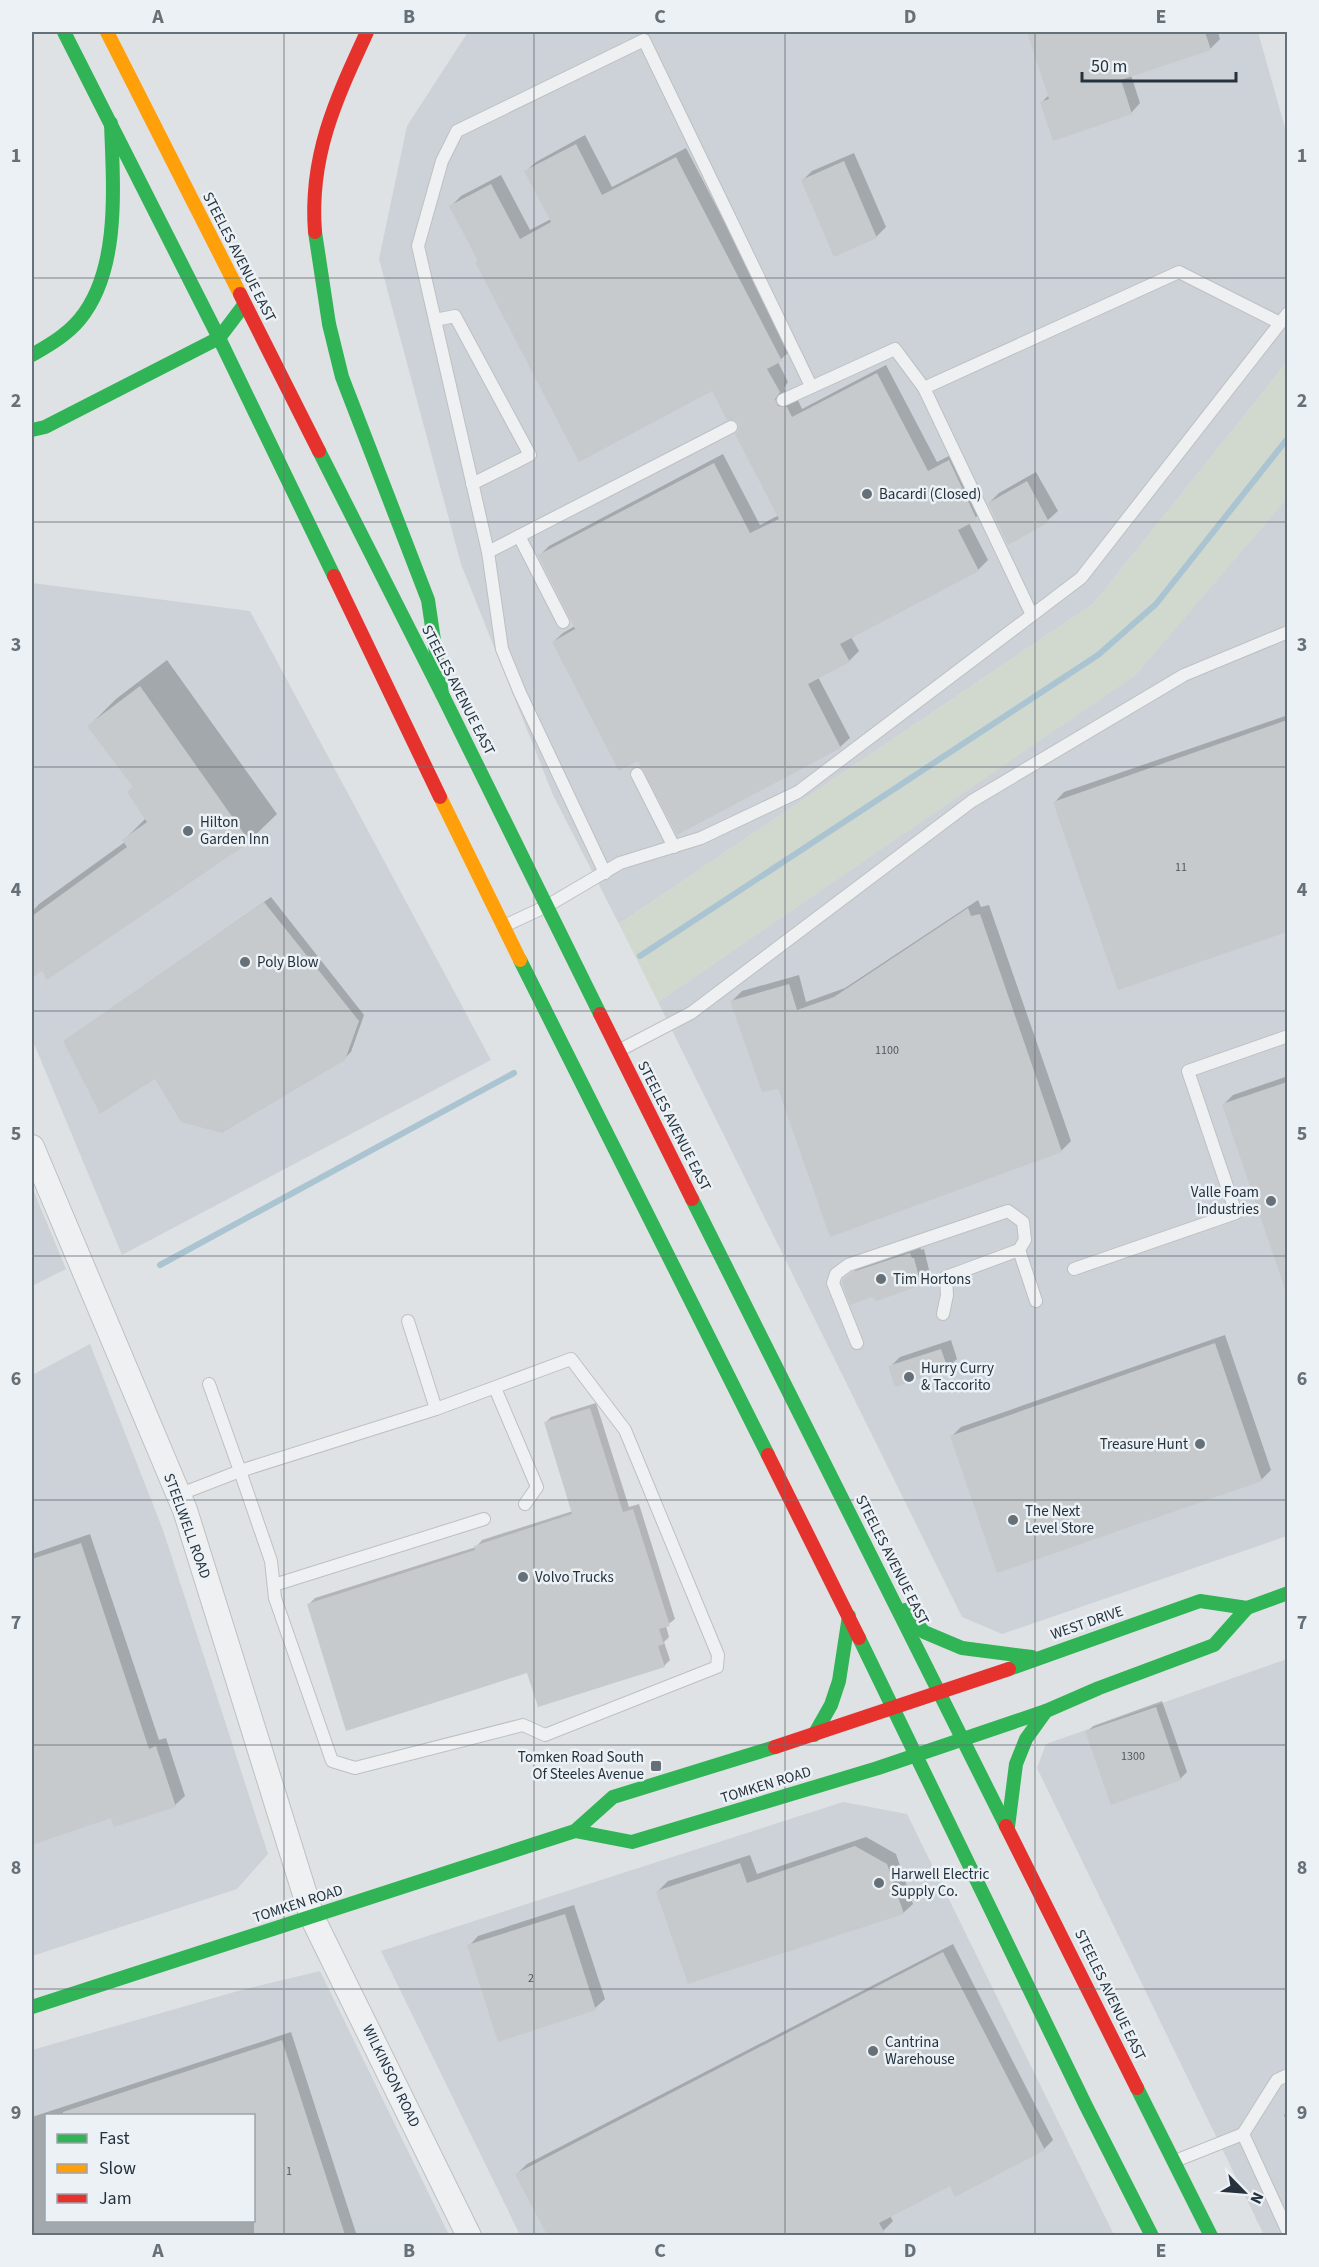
<svg xmlns="http://www.w3.org/2000/svg" width="1319" height="2267" font-family="'Source Sans 3',sans-serif">
<style>
.built{fill:#ccd2d8;fill-rule:evenodd}
.green{fill:#d1d9cf}
.shadow{fill:#0003;fill-rule:evenodd}
.lines{fill:none;stroke-linecap:round;stroke-linejoin:round}
.stream{stroke:#aac4d2;stroke-width:6}
.building{fill:#c7cacc}
.lane-casing{stroke:#bdc0c2;stroke-width:14}
.street-casing{stroke:#bdc0c2;stroke-width:26}
.lane{stroke:#eef0f1;stroke-width:12}
.street{stroke:#eef0f1;stroke-width:24}
.fast{stroke:#30b455;stroke-width:14}
.slow{stroke:#ff9f0a;stroke-width:14}
.jam{stroke:#e5322d;stroke-width:14}
.grid{fill:none;stroke:#667078;stroke-width:1.5;stroke-opacity:0.55}
.poi-dot{fill:#667078;stroke:#ebf1f5;stroke-width:2}
.labels{text-anchor:middle;dominant-baseline:central;stroke-width:5;stroke-linejoin:round;paint-order:stroke}
.number-label{font-size:12px;fill:#4e5962}
.street-label{font-size:15px;fill:#25323e;stroke:#ebf1f5}
.poi-label{font-size:15px;fill:#25323e;stroke:#ebf1f5;text-anchor:start}
.neatline{fill:none;stroke:#667078;stroke-width:2}
.grid-label{font-size:20px;text-anchor:middle;font-weight:bold;fill:#667078}
</style>
<rect width="100%" height="100%" fill="#dfe2e4"/>
<g class="built">
<polygon points="468,32 1258,32 1287,135 1287,362 1093,604 619,924 553,795 461,564 379,259 407,126"/>
<polygon points="1287,498 1287,1536 1002,1634 962,1617 658,1002 1135,675"/>
<polygon points="32,583 250,611 491,1060 122,1255 32,1039"/>
<polygon points="32,1187 66,1269 32,1286"/>
<polygon points="90,1344 163,1530 268,1854 237,1889 32,1956 32,1375"/>
<polygon points="1287,1659 1287,2235 1264,2235 1037,1768 1046,1744"/>
<polygon points="843,1802 907,1814 1114,2235 520,2235 381,1951"/>
<path d="M320,1971L449,2235H32V2050L238,1991ZM46,2116H254V2220H46Z"/>
</g>
<polygon class="green" points="1287,362 1287,498 1136,675 658,1002 619,924 1093,604"/>
<g class="shadow">
<polygon points="1028,32 1218,32 1220,39 1211,48 1131,75 1140,103 1131,113 1041,103 1049,95"/>
<polygon points="585,135 612,187 686,148 791,350 778,362 788,382 784,388 787,397 797,398 802,409 886,365 937,462 959,451 986,509 969,523 988,560 978,570 851,637 859,651 849,661 818,677 850,738 840,747 639,759 553,642 563,633 575,626 540,555 549,546 723,454 760,525 779,515 740,432 740,423 713,389 479,260 451,206 461,196 501,175 530,230 551,219 526,171 536,162"/>
<polygon points="854,153 886,227 876,237 802,181 812,171"/>
<polygon points="1036,472 1058,511 1048,520 989,503 999,493"/>
<polygon points="167,660 277,814 249,841 48,978 43,969 35,974 32,970 32,912 39,904 125,842 124,840 146,818 134,787 89,726 116,699"/>
<polygon points="1288,715 1288,930 1119,988 1055,802 1064,792"/>
<polygon points="271,897 364,1015 351,1052 344,1059 65,1041"/>
<polygon points="978,900 981,907 989,905 1071,1141 1061,1151 779,1087 732,1001 742,991 799,975 806,1002 845,988"/>
<polygon points="1288,1076 1288,1292 1223,1105 1233,1095"/>
<polygon points="920,1244 921,1250 924,1249 930,1274 920,1284 845,1280 863,1263"/>
<polygon points="1225,1335 1271,1470 1262,1479 998,1571 952,1436 961,1427"/>
<polygon points="951,1340 957,1359 947,1368 890,1367 900,1357"/>
<polygon points="596,1403 629,1507 639,1504 675,1619 666,1626 669,1637 664,1642 670,1660 664,1666 528,1672 309,1604 315,1598 476,1547 482,1540 573,1511 545,1423 551,1417"/>
<polygon points="90,1534 159,1740 166,1738 185,1796 175,1805 112,1816 32,1844 32,1554"/>
<polygon points="1162,1701 1187,1772 1180,1779 1087,1732 1093,1726"/>
<polygon points="866,1837 896,1854 913,1904 903,1913 658,1891 668,1881 750,1855 757,1874"/>
<polygon points="574,1905 605,1999 595,2008 469,1946 478,1936"/>
<polygon points="953,1944 1053,2140 1044,2149 951,2184 890,2216 893,2221 883,2231 874,2236 548,2236 517,2174 527,2164"/>
<path d="M291,2032L357,2236H32V2117ZM46,2116H254V2220H46Z"/>
<polygon points="1288,2111 1288,2125 1284,2115"/>
</g>
<g class="lines">
<g class="stream">
<polyline points="640,956 1098,655 1156,604 1288,438"/>
<polyline points="160,1265 514,1073"/>
</g>
</g>
<g class="building">
<polygon points="1027,32 1205,32 1211,50 1121,80 1132,114 1053,141 1040,102 1049,99"/>
<polygon points="576,144 602,195 676,157 782,361 767,369 780,392 775,399 778,406 787,407 792,417 877,373 928,471 949,460 977,520 958,530 979,571 840,644 850,662 808,684 841,748 677,835 638,761 619,771 552,642 575,629 538,555 714,463 750,533 779,519 735,434 738,431 739,424 735,420 727,420 712,391 579,462 475,262 478,261 449,206 491,184 520,239 551,222 524,171"/>
<polygon points="844,161 877,238 834,257 801,180"/>
<polygon points="1027,481 1049,522 1008,545 988,503"/>
<polygon points="140,686 250,842 47,980 42,971 32,978 32,916 127,847 122,840 147,822 127,792 133,787 87,726"/>
<polygon points="1287,720 1287,932 1118,990 1053,802"/>
<polygon points="264,902 359,1021 345,1060 222,1133 181,1122 155,1079 100,1114 63,1041"/>
<polygon points="968,908 971,916 980,914 1062,1152 830,1237 778,1089 762,1092 730,1001 789,984 797,1010 834,997"/>
<polygon points="1287,1082 1287,1288 1285,1289 1222,1104"/>
<polygon points="910,1253 912,1258 914,1258 921,1285 877,1301 872,1297 850,1305 842,1283 843,1279 852,1272"/>
<polygon points="1215,1343 1262,1481 997,1573 950,1436"/>
<polygon points="941,1349 948,1369 895,1387 888,1366"/>
<polygon points="590,1408 623,1512 633,1509 670,1626 659,1629 664,1644 658,1646 665,1667 538,1707 527,1673 346,1731 307,1604 475,1550 474,1546 572,1514 544,1422"/>
<polygon points="81,1543 149,1749 156,1746 176,1807 114,1827 111,1818 32,1845 32,1559"/>
<polygon points="1156,1707 1181,1780 1111,1805 1085,1731"/>
<polygon points="855,1846 887,1864 904,1914 688,1984 656,1891 740,1863 747,1883"/>
<polygon points="565,1914 596,2010 498,2042 467,1945"/>
<polygon points="943,1952 1045,2150 955,2197 950,2186 879,2223 886,2235 547,2235 515,2174"/>
<polygon points="282,2040 345,2235 254,2235 254,2115 63,2115 63,2112"/>
</g>
<g class="lines">
<g class="lane-casing">
<g id="lane">
<polyline points="435,320 455,316 530,455 472,484"/>
<polyline points="924,388 1179,272 1280,323"/>
<polyline points="783,400 895,349 924,388 1032,615"/>
<polyline points="519,536 563,622"/>
<polyline points="488,552 731,427"/>
<polyline points="637,774 674,847"/>
<polyline points="605,873 520,693 502,649 488,552 418,246 442,161 457,131 644,40 811,386"/>
<polyline points="504,926 547,906 620,863 701,838 798,792 1081,578 1288,313"/>
<polyline points="620,1050 691,1013 972,801 1184,675 1288,632"/>
<polyline points="1019,1250 1036,1301"/>
<polyline points="1074,1269 1236,1213 1188,1071 1288,1036"/>
<polyline points="408,1321 436,1409"/>
<polyline points="857,1343 833,1283 836,1274 848,1265 1008,1211 1023,1222 1025,1240 1019,1250 946,1277 947,1295 943,1314"/>
<polyline points="495,1388 537,1487 525,1504"/>
<polyline points="178,1495 240,1471 271,1561 275,1598 332,1761 355,1768 523,1725 545,1735 717,1667 718,1655 625,1430 571,1359 436,1409 240,1471 209,1384"/>
<polyline points="274,1585 484,1519"/>
<polyline points="1243,2134 1277,2080 1288,2075"/>
<polyline points="1175,2161 1243,2134 1288,2232"/>
</g>
</g>
<g class="street-casing">
<polyline id="street" points="32,1147 185,1510 312,1917 469,2236"/>
</g>
<use href="#lane" class="lane"/>
<use href="#street" class="street"/>
<g class="fast">
<polyline points="64,32 219,338 334,576"/>
<polyline points="315,232 329,324 342,377 428,600 442,694"/>
<path d="M32,355C49,345 67,335 80,319C121,269 113,184 111,123"/>
<polyline points="32,430 45,427 219,338 244,305"/>
<polyline points="319,451 442,694 600,1014"/>
<polyline points="520,960 768,1455"/>
<polyline points="692,1199 1006,1826"/>
<polyline points="905,1610 924,1632 962,1648 1032,1657"/>
<polyline points="859,1638 1086,2106 1152,2236"/>
<polyline points="1009,1669 1200,1601 1247,1608 1288,1593"/>
<polyline points="814,1735 831,1705 839,1681 849,1616"/>
<polyline points="1008,1827 1016,1764 1026,1739 1046,1711"/>
<polyline points="575,1831 632,1842 878,1768 1046,1711 1099,1688 1214,1645 1247,1608"/>
<polyline points="32,2007 575,1831 613,1797 775,1747"/>
<polyline points="1137,2088 1211,2236"/>
</g>
<g class="slow">
<polyline points="107,32 240,294"/>
<polyline points="440,797 520,960"/>
</g>
<g class="jam">
<path d="M315,232C309,156 336,99 367,32"/>
<polyline points="240,294 319,451"/>
<polyline points="334,576 440,797"/>
<polyline points="600,1014 692,1199"/>
<polyline points="768,1455 859,1638"/>
<polyline points="775,1747 1009,1669"/>
<polyline points="1006,1826 1137,2088"/>
</g>
</g>
<path class="grid" d="M284,32V2236M534,32V2236M785,32V2236M1035,32V2236M32,278H1288M32,522H1288M32,767H1288M32,1011H1288M32,1256H1288M32,1500H1288M32,1745H1288M32,1989H1288"/>
<g class="poi-dot">
<circle cx="867" cy="494" r="6"/>
<circle cx="188" cy="831" r="6"/>
<circle cx="245" cy="962" r="6"/>
<circle cx="1271" cy="1201" r="6"/>
<circle cx="881" cy="1279" r="6"/>
<circle cx="909" cy="1377" r="6"/>
<circle cx="1200" cy="1444" r="6"/>
<circle cx="1013" cy="1520" r="6"/>
<circle cx="523" cy="1577" r="6"/>
<rect x="650" y="1760" width="12" height="12" rx="3"/>
<circle cx="879" cy="1883" r="6"/>
<circle cx="873" cy="2051" r="6"/>
</g>
<g class="labels">
<g class="number-label">
<text x="1181" y="867">11</text>
<text x="887" y="1050">1100</text>
<text x="1133" y="1756">1300</text>
<text x="531" y="1978">2</text>
<text x="289" y="2171">1</text>
</g>
<g class="street-label">
<text transform="translate(239 257) rotate(63)">STEELES AVENUE EAST</text>
<text transform="translate(458 690) rotate(63)">STEELES AVENUE EAST</text>
<text transform="translate(674 1126) rotate(63)">STEELES AVENUE EAST</text>
<text transform="translate(187 1526) rotate(70)">STEELWELL ROAD</text>
<text transform="translate(892 1560) rotate(63)">STEELES AVENUE EAST</text>
<text transform="translate(1087 1623) rotate(-19)">WEST DRIVE</text>
<text transform="translate(766 1785) rotate(-17)">TOMKEN ROAD</text>
<text transform="translate(298 1904) rotate(-18)">TOMKEN ROAD</text>
<text transform="translate(1110 1995) rotate(64)">STEELES AVENUE EAST</text>
<text transform="translate(391 2076) rotate(64)">WILKINSON ROAD</text>
</g>
<g class="poi-label">
<text x="879" y="494">Bacardi (Closed)</text>
<text x="200" y="822">Hilton<tspan x="200" dy="17">Garden Inn</tspan></text>
<text x="257" y="962">Poly Blow</text>
<text x="1259" y="1192" text-anchor="end">Valle Foam<tspan x="1259" dy="17">Industries</tspan></text>
<text x="893" y="1279">Tim Hortons</text>
<text x="921" y="1368">Hurry Curry<tspan x="921" dy="17">&amp; Taccorito</tspan></text>
<text x="1188" y="1444" text-anchor="end">Treasure Hunt</text>
<text x="1025" y="1511">The Next<tspan x="1025" dy="17">Level Store</tspan></text>
<text x="535" y="1577">Volvo Trucks</text>
<text x="644" y="1757" text-anchor="end">Tomken Road South<tspan x="644" dy="17">Of Steeles Avenue</tspan></text>
<text x="891" y="1874">Harwell Electric<tspan x="891" dy="17">Supply Co.</tspan></text>
<text x="885" y="2042">Cantrina<tspan x="885" dy="17">Warehouse</tspan></text>
</g>
</g>
<rect width="1319" height="2267" fill="none" stroke="#ebf1f5" stroke-width="66"/>
<rect x="45" y="2114" width="210" height="108" fill="#ebf1f5" stroke="#9ca5ac" stroke-width="1.5"/>
<rect x="57" y="2134" width="30" height="9" fill="#30b455" stroke="#9ca5ac" stroke-width="1.5"/>
<text x="99" y="2144" font-size="18" fill="#25323e">Fast</text>
<rect x="57" y="2164" width="30" height="9" fill="#ff9f0a" stroke="#9ca5ac" stroke-width="1.5"/>
<text x="99" y="2174" font-size="18" fill="#25323e">Slow</text>
<rect x="57" y="2194" width="30" height="9" fill="#e5322d" stroke="#9ca5ac" stroke-width="1.5"/>
<text x="99" y="2204" font-size="18" fill="#25323e">Jam</text>
<g transform="translate(1244 2192) rotate(115)" stroke="#ebf1f5" stroke-width="4.5" paint-order="stroke">
<path d="M0-4.5L10 22L0 15L-10 22Z" fill="#25323e"/>
<text y="-9" font-size="16" font-weight="bold" text-anchor="middle" fill="#25323e">N</text>
</g>
<path d="M1082 72v9h154v-9" fill="none" stroke="#25323e" stroke-width="3"/>
<text x="1091" y="72" font-size="18" fill="#25323e" stroke="#ebf1f5" stroke-width="4.5" paint-order="stroke">50 m</text>
<rect x="33" y="33" width="1253" height="2201" class="neatline"/>
<g class="grid-label">
<text x="158" y="23">A</text>
<text x="409" y="23">B</text>
<text x="660" y="23">C</text>
<text x="910" y="23">D</text>
<text x="1161" y="23">E</text>
<text x="16" y="162">1</text>
<text x="1302" y="162">1</text>
<text x="16" y="407">2</text>
<text x="1302" y="407">2</text>
<text x="16" y="651">3</text>
<text x="1302" y="651">3</text>
<text x="16" y="896">4</text>
<text x="1302" y="896">4</text>
<text x="16" y="1140">5</text>
<text x="1302" y="1140">5</text>
<text x="16" y="1385">6</text>
<text x="1302" y="1385">6</text>
<text x="16" y="1629">7</text>
<text x="1302" y="1629">7</text>
<text x="16" y="1874">8</text>
<text x="1302" y="1874">8</text>
<text x="16" y="2119">9</text>
<text x="1302" y="2119">9</text>
<text x="158" y="2257">A</text>
<text x="409" y="2257">B</text>
<text x="660" y="2257">C</text>
<text x="910" y="2257">D</text>
<text x="1161" y="2257">E</text>
</g>
</svg>
